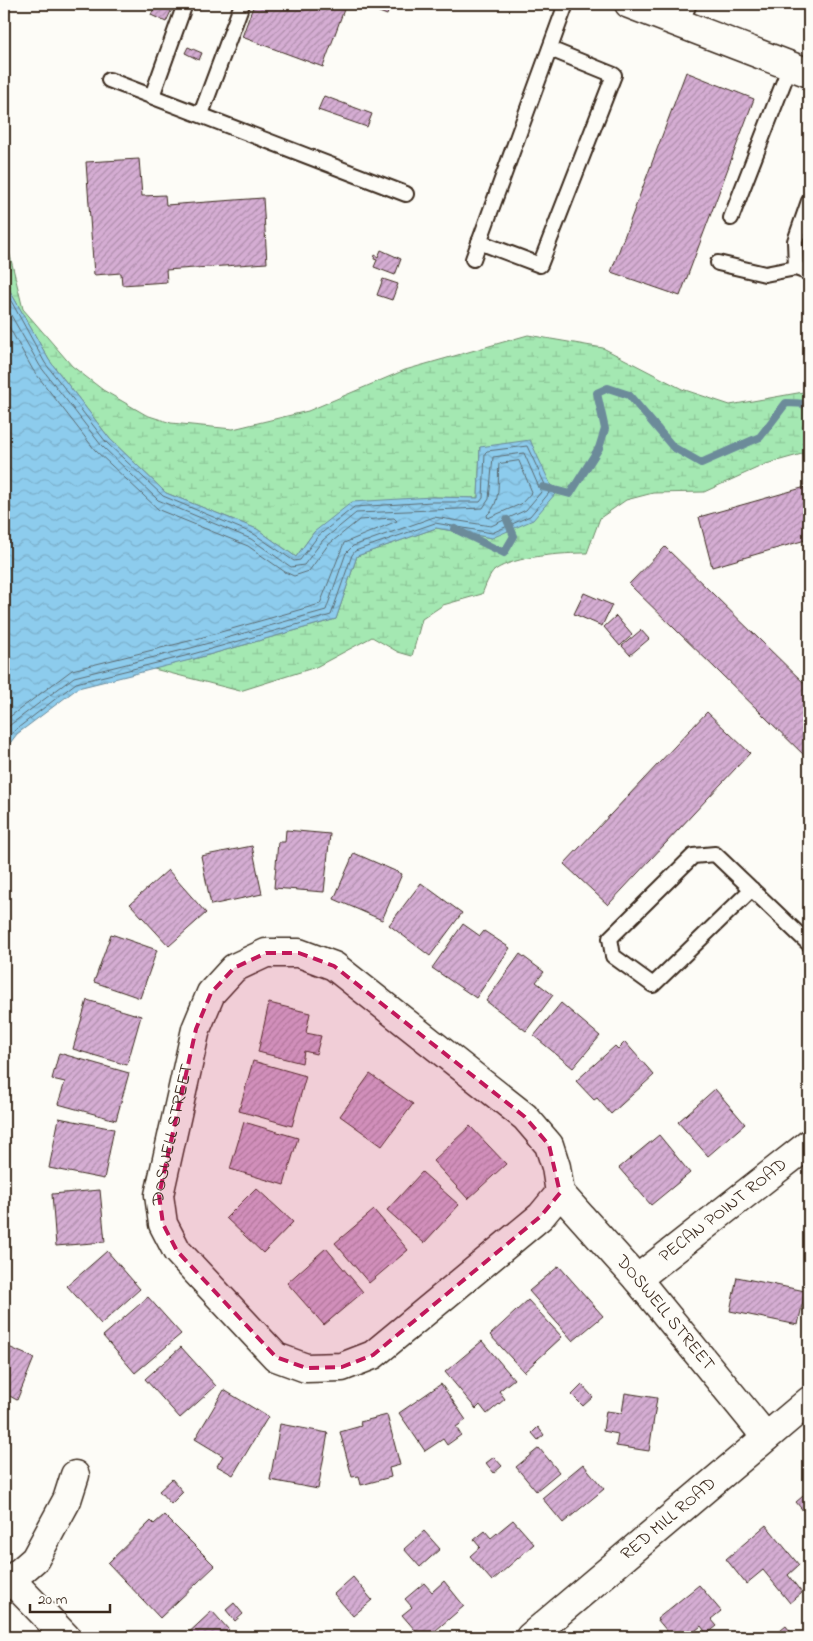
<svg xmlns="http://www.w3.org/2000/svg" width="813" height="1641" font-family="'Indie Flower',sans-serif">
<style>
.wetland{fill:url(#wetland-marsh);stroke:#708968}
.water{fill:url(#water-waves);stroke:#6c8b9a}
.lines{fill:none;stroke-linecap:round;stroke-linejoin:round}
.shore{stroke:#5c6b71;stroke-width:1}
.stream{stroke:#6c8b9a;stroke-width:8}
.building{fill:url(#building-hatch);stroke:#3b2a1e}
.service-casing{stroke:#3b2a1e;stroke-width:18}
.minor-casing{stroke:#3b2a1e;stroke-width:31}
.service{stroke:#fdfcf7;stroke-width:14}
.minor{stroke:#fdfcf7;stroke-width:28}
.marked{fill:#c2185b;fill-opacity:0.2;stroke:#c2185b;stroke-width:4;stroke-dasharray:10 6;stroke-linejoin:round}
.labels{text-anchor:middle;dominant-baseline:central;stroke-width:4.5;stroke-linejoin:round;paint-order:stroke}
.street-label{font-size:18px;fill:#3b2a1e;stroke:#fdfcf7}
</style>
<defs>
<pattern id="wetland-marsh" width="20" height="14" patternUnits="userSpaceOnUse" patternTransform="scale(1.25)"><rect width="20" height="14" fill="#a4e8b2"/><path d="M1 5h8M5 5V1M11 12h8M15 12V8" fill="none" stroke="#8ec799"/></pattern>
<pattern id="water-waves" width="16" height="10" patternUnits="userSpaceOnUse" patternTransform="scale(1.25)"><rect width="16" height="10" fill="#8dcced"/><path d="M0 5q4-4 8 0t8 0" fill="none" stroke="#7bafcb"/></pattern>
<pattern id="building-hatch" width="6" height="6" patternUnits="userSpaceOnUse" patternTransform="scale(1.25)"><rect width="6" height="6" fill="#d5add3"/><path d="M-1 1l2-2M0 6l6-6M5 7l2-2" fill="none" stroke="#ae8dab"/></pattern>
</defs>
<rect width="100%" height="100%" fill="#fdfcf7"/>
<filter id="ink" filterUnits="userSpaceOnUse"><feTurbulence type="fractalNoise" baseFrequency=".02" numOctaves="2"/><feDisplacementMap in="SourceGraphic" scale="10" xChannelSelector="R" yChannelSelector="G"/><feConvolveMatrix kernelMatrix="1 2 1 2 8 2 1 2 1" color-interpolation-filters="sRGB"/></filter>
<g filter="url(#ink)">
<path class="wetland" d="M4,231L23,309L72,366L103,390L146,415L171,423L233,429L308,411L405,370L528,335L603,348L682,389L730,405L809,391V452L766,464L704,492L653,493L626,500L600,518L587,553C563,553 515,556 495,570C489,575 485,587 482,594L443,605L422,619L412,656L398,652L372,637L316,667L240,691L150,668L194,659L336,619L357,556L436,528L492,538L480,447L478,498L432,497L314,532L296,557L257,529L166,493L110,439L49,360L10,291L4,269Z"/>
<polygon class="water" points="4,269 10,291 49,360 110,439 166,493 257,529 296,557 314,532 352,502 432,497 478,498 480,447 530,440 555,494 533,520 492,538 436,528 357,556 336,619 194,659 78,688 17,734 4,751"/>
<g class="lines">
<g class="shore">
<polyline points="4,288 45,363 106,442 163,496 254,534 294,561 300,560 318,536 354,507 432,502 480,502 483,498 485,453 487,451 527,446 549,493 530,516 492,533 435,523 355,551 352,555 331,615 193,654 76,683 14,731 4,743"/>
<polyline points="4,303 40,366 101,445 158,500 251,539 291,567 304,565 323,540 356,513 483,508 489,499 493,457 524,453 541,492 526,510 491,526 434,517 353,546 346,553 326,610 191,648 74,677 10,725 4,733"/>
<polyline points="4,318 33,370 95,450 159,510 248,546 285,572 294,576 309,571 328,545 359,520 394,518 397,521 344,543 320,604 189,641 72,670 4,721"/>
<path d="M519,461L532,492L521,504L488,518L487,515C502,502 497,482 499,464Z"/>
</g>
<g class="stream">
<polyline points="543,487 570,494 599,448 605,429 597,393 608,388 629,395 673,447 701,463 760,437 786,403 809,404"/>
<polyline points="455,529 504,553 514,536 507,520"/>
</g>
</g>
<g class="building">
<polygon points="156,4 172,9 166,22 151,15"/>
<polygon points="254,4 346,4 323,67 242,37"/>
<polygon points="358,4 391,4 387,15"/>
<polygon points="188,47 202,53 199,60 185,53"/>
<polygon points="686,72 754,99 680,296 611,272"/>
<polygon points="324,96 372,114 367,127 318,110"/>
<polygon points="139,159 142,196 165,195 166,205 263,198 267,263 166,270 167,282 122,285 121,273 94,275 86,162"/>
<polygon points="381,250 401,259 395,275 374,267 377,260 374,259 375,255 378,257"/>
<polygon points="383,279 398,284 392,300 377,295"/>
<polygon points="809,486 809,539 712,567 699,517"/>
<polygon points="665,547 809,688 809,694 804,700 809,705 809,760 629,584"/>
<polygon points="584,593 612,605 602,626 574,614"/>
<polygon points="616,616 632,635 620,646 604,627"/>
<polygon points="641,630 649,639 630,655 622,646"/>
<polygon points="707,712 750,753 608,905 564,864"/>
<polygon points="286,830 330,834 324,892 274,888 278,842 285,842"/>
<polygon points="252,846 262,894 211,905 201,856"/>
<polygon points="354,853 402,874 382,920 334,899"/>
<polygon points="168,870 206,913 169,946 130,904"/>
<polygon points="421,883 462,913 430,956 389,925"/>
<polygon points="463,924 480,936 484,931 510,948 476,998 432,968"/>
<polygon points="111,934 157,950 140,998 94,982"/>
<polygon points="520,954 544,972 536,982 553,995 526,1031 486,1001"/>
<polygon points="87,1000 141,1016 127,1065 73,1049"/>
<polygon points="269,1003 310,1013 306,1033 321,1036 316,1054 304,1051 302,1063 258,1052"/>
<polygon points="561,1003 600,1036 573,1068 534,1036"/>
<polygon points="625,1042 654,1075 611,1114 597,1098 594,1100 576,1081 615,1046 618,1049"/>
<polygon points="59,1053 129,1073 116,1120 58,1104 65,1082 52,1079"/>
<polygon points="253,1061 306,1076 292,1126 239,1111"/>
<polygon points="370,1074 413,1104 382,1146 340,1116"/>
<polygon points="715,1089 745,1124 708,1156 678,1122"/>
<polygon points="59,1118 114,1129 104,1179 49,1168"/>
<polygon points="244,1122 298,1138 284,1185 230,1169"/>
<polygon points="470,1126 506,1164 468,1199 433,1161"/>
<polygon points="659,1135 690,1173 651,1205 619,1168"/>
<polygon points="422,1172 459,1205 424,1243 387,1210"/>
<polygon points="256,1188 293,1222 263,1253 226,1218"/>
<polygon points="100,1190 105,1242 56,1246 52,1194"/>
<polygon points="374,1210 408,1250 369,1283 335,1243"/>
<polygon points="326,1248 363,1292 324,1325 287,1283"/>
<polygon points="107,1251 140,1289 101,1324 67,1286"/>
<polygon points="559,1266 603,1316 573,1341 529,1291"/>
<polygon points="737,1277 805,1291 798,1325 730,1311"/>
<polygon points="148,1297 181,1334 135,1373 103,1336"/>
<polygon points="528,1300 562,1337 524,1372 490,1335"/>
<polygon points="482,1341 514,1379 499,1391 505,1399 487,1414 480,1405 476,1409 445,1372"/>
<polygon points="4,1345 34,1358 17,1400 4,1393"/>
<polygon points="181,1347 216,1386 180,1418 145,1379"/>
<polygon points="441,1384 466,1420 456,1427 461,1435 447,1445 443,1439 425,1451 399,1413"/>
<polygon points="582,1385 593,1397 583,1406 572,1395"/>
<polygon points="224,1390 268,1417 233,1475 217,1466 223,1456 195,1439"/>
<polygon points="625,1393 657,1398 649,1451 616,1446 618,1434 603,1431 606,1411 622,1413"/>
<polygon points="387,1415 400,1465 389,1468 391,1477 361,1485 359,1476 352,1477 340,1432 361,1426 360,1422"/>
<polygon points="280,1424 328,1433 318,1489 270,1480"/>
<polygon points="538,1427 544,1435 538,1440 532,1433"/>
<polygon points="539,1448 559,1472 536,1491 516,1467"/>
<polygon points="494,1457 502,1466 494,1473 486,1463"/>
<polygon points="583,1464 604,1489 563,1523 542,1498"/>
<polygon points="172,1479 183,1492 171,1504 159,1491"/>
<polygon points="809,1491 809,1518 796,1502"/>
<polygon points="164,1515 215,1566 160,1618 108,1563 151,1521 154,1524"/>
<polygon points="513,1520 534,1544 492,1581 470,1556 480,1547 474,1540 485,1531 491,1538"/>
<polygon points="766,1525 799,1565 788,1575 802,1593 790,1603 763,1570 746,1584 726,1559"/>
<polygon points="424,1531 440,1549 420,1567 404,1549"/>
<polygon points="353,1577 372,1600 353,1616 334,1594"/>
<polygon points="444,1581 464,1606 428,1637 421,1637 402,1615 412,1607 405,1599 424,1583 432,1592"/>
<polygon points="699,1585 721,1611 711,1619 717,1626 707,1634 701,1626 688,1637 672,1637 657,1619"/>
<polygon points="234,1603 243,1614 235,1621 226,1610"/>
<polygon points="212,1611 229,1630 221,1637 184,1637"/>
<polygon points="786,1626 793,1635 790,1637 779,1637 776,1634"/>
</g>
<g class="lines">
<g class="service-casing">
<g id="service">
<polyline points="681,24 689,4"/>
<polyline points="109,80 406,194"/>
<polyline points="152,96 185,4"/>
<polyline points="201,114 242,4"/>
<polyline points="809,201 795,241 796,268 809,273"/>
<polyline points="731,218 790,66"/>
<polyline points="479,242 540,265 614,75 550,49"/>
<polyline points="473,259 566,4"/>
<polyline points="718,263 765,274 796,268"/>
<polyline points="752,889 653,985 613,956 610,938 693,856 715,854 809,944"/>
</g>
</g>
<g class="minor-casing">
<g id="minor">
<polyline points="629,4 809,73"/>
<path id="s1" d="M560,1193L541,1216L373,1355L342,1367L306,1368L276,1357L177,1251L163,1224L159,1195L196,1029L211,993L234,968L266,953H299L334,966L525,1117L549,1145L556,1167L560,1193L637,1279L766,1437"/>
<path id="s2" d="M637,1279L809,1144"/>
<polyline points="11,1580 66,1637"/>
<polyline points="4,1586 35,1559 67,1500 75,1475"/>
<path id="s3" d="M530,1637L809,1401"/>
</g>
</g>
<use href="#service" class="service"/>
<use href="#minor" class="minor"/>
</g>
</g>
<path class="marked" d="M266,953H299L334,966L525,1117L549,1145L560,1193L541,1216L373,1355L342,1367L306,1368L276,1357L177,1251L163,1224L159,1195L196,1029L211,993L234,968Z"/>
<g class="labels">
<g class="street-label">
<text stroke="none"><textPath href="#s1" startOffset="616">DOSWELL STREET</textPath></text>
<text stroke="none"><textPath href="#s2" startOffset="110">PECAN POINT ROAD</textPath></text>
<text stroke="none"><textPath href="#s1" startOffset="1392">DOSWELL STREET</textPath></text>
<text stroke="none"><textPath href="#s3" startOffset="182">RED MILL ROAD</textPath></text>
</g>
</g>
<rect width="813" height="1641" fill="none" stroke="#fdfcf7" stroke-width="20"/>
<rect x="10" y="10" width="793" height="1621" fill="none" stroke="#3b2a1e" stroke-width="2" filter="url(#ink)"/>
<path d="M30 1604v8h80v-8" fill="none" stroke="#3b2a1e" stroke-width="2.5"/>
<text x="38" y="1604" font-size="15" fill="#3b2a1e" stroke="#fdfcf7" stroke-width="4" paint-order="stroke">20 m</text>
</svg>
